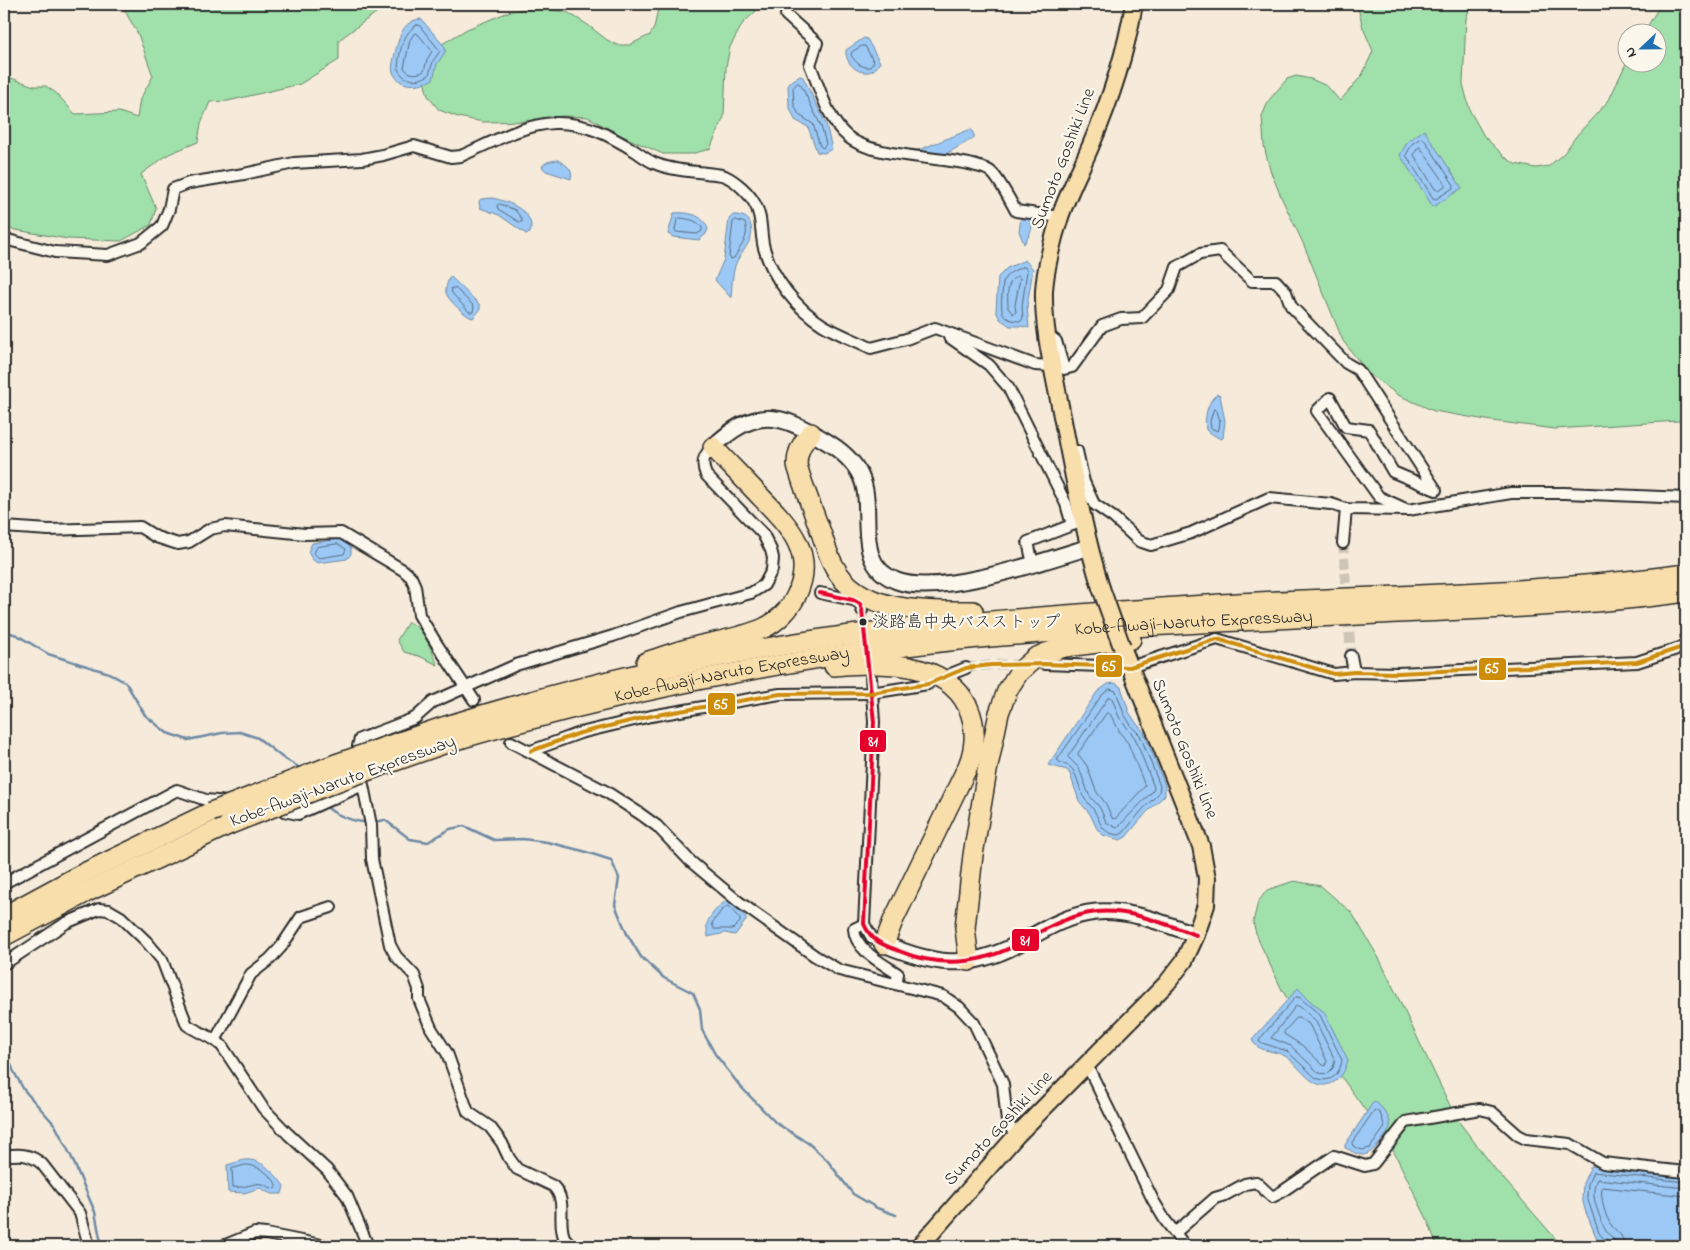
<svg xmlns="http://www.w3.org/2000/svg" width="1690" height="1250" font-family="'Indie Flower','Klee One',sans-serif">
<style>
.green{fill:#a0e0aa;stroke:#66866a}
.water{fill:#9bc8f5;stroke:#6e89a4}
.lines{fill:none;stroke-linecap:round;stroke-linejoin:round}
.shore{stroke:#586a7c;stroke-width:1}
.stream{stroke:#6e89a4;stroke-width:2.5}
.street-tunnel{stroke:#cdc5b7;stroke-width:10;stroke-dasharray:10 5;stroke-linecap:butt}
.street-casing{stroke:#2b2b2b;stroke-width:14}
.secondary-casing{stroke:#2b2b2b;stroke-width:19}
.primary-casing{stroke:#2b2b2b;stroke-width:20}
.highway-casing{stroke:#2b2b2b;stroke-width:22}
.street{stroke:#fbf7ec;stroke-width:10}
.secondary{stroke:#fbf7ec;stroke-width:15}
.primary{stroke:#f8deab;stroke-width:16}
.highway{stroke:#f8deab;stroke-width:19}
.primary-bridge-casing{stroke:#2b2b2b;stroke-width:20;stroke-linecap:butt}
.highway-bridge-casing{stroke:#2b2b2b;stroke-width:22;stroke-linecap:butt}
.primary-bridge{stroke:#f8deab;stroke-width:16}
.highway-bridge{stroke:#f8deab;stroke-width:19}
.bus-1-casing{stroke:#fbf7ec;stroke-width:8}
.bus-2-casing{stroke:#fbf7ec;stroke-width:8}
.bus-1{stroke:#e4002b;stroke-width:4}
.bus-2{stroke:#ce8d09;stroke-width:4}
.bus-dot{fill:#2b2b2b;stroke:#fbf7ec;stroke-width:2}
.labels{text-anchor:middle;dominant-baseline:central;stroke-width:4.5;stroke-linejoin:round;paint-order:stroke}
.bus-label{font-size:17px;fill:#2b2b2b;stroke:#fbf7ec;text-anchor:start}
.street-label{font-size:18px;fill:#2b2b2b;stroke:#fbf7ec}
.line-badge{stroke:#fbf7ec;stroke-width:2}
.badge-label{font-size:14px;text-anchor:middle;font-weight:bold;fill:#fff}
</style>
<rect width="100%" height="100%" fill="#f6ebda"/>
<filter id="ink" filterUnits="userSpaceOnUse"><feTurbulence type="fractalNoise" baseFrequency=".02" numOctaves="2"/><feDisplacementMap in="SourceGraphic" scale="10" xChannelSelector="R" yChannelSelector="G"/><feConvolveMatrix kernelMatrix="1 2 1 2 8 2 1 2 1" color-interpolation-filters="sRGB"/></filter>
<g filter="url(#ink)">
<g class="green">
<polygon points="121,4 388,4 339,40 339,60 300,84 228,101 210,102 201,123 198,142 169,154 141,174 156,208 151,225 121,241 68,239 4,228 4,79 8,77 34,86 46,86 56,93 75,114 119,112 137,118 140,99 153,76 138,34"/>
<polygon points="659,4 764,4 743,23 730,47 726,67 724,117 710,149 691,154 663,154 618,134 588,117 563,116 534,121 483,122 458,117 439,110 428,96 424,81 427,66 442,44 467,29 511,11 536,8 567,12 588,25 607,40 617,45 629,45 650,35 654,28"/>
<polygon points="1357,4 1471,4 1466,19 1463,84 1470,111 1484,136 1505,157 1515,164 1536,168 1549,166 1564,153 1577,135 1609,100 1627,61 1658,62 1658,32 1644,32 1661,4 1686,4 1686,422 1678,421 1555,429 1492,421 1434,411 1398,395 1369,374 1343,341 1303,243 1282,199 1270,170 1264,146 1262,116 1269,100 1287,79 1296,76 1311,79 1327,86 1340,101 1362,75 1373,51 1363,28"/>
<path d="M408,622C426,629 430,649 438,665L419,656L404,652L397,640Z"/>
<polygon points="1294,881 1321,886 1352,913 1380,960 1456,1118 1495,1169 1562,1246 1437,1246 1428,1221 1391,1146 1301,1021 1282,990 1257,937 1253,922 1258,902 1267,890"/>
</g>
<g class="water">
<path d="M421,19L445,47V52L437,64L433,79C422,86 399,89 393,72C391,67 394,59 395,53C399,39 402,20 421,19Z"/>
<path d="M864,38L867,39L880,62C870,83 844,68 846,50Z"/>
<polygon points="800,76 803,77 826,124 832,149 824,153 817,152 808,127 795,120 789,106 788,86 790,82"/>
<polygon points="971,129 974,135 974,138 946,154 934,158 915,155 916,151"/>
<polygon points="1424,130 1462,188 1433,207 1400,155 1408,141"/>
<path d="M558,160C565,164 574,169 571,179L546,171L542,167C545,161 551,161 558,160Z"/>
<path d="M492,198C508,201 537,212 530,233L526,234L499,215L480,208L479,201L481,199Z"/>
<path d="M674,213C688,212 703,214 708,229L706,234L699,240L673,237L668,234Z"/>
<path d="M733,215C741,215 749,216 751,226C755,242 740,251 735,266C732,276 732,287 731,298L715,280L724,259L729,219Z"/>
<path d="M1021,218L1031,219C1034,230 1029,235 1024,244L1019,231Z"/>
<polygon points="1025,260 1033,269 1027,306 1029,328 1021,326 1010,326 1000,319 996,311 998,277 1007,268"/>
<path d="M450,276L480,305V310L473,318C466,317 448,300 446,293C445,288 448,281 450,276Z"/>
<path d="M1217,394L1220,395L1225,421L1223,438L1220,439L1206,430C1204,419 1207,401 1217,394Z"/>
<polygon points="339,539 346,542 351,548 351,554 347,559 317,563 312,559 308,552 312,543"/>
<polygon points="1115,683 1121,687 1129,712 1137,724 1144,732 1165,785 1165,795 1147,812 1126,837 1120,840 1103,835 1097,829 1090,814 1079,801 1070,774 1067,770 1048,765 1097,692 1108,684"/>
<path d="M730,899L747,919L735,935L725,933L708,937C708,933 706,928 707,924C709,915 722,902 730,899Z"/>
<path d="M1298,988L1309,1000L1324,1012L1348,1060C1345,1069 1343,1077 1334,1082C1312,1095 1300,1063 1283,1055C1273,1050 1257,1052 1252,1040Z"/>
<path d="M1374,1101C1381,1105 1392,1119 1390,1127C1388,1135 1372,1155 1363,1155C1357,1155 1350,1150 1345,1148V1145Z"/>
<path d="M244,1160C261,1158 275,1173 284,1186L282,1194H271L260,1188L244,1193L228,1192L227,1165Z"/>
<polygon points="1591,1166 1686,1177 1685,1230 1686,1246 1611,1246 1601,1243 1597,1239 1585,1210 1582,1197 1583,1183"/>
</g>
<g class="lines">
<g class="shore">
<path d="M417,25H419L440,51L433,61L429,75C418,82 404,82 398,69C399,54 402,33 417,25Z"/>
<path d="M415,33L418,34L432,51L427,60L424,71C418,75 409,75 404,68L410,40Z"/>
<path d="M862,46H865L874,62L870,67C861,68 855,62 851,55L852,52Z"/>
<polygon points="798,83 801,85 821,126 826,144 823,148 820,146 813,124 799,115 794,105 793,88"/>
<polygon points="1421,138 1424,139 1454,185 1453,188 1436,199 1433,198 1406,155 1412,144"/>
<polygon points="1420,147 1445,183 1445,186 1438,190 1435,189 1414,155 1417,149"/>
<polygon points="500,204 515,210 522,219 522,222 519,222 498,209 497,206"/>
<path d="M680,218C689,219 696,220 702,227V231L697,234L676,232L675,230L677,220Z"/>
<path d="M736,220L745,223C750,237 740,247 734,258L731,259L729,256L733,222Z"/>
<path d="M1022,267H1025L1027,271L1022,306L1023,318L1021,321C1000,321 1001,310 1002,294C1003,289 1002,282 1005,278C1009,272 1016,270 1022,267Z"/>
<path d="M1018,276L1020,278L1015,305L1016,312L1013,314L1008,308C1008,297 1005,280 1018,276Z"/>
<polygon points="452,288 455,288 474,306 473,312 469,312 452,293"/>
<polygon points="1214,409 1217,411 1220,421 1219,429 1217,431 1211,428 1210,422"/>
<polygon points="338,544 346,549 344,554 319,558 314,553 317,547"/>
<path d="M1110,689L1116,691L1124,714L1132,727L1140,735L1160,786L1159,793L1143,809L1123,833L1119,835C1101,833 1102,825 1095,812C1092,806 1086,802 1083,796C1079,788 1078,778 1073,770C1069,764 1062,765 1057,760L1101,696Z"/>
<polygon points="1109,697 1112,698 1119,717 1135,738 1154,787 1153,791 1117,828 1106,822 1100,808 1089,795 1079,768 1068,757"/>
<polygon points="1107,713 1110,714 1121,734 1128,743 1145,786 1115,819 1112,818 1106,804 1096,791 1087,766 1078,754"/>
<polygon points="728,906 740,919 740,922 733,929 714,929 712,923 721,911"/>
<path d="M1296,997H1299L1320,1015L1342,1060C1340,1074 1331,1084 1316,1078L1287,1051L1259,1042L1260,1039Z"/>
<polygon points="1299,1006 1315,1020 1335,1060 1333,1068 1327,1074 1319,1073 1291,1046 1271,1038 1295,1007"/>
<polygon points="1298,1017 1309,1024 1327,1061 1325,1066 1323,1065 1303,1046 1284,1034 1284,1032"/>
<polygon points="1375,1110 1380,1113 1385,1127 1370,1148 1362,1150 1353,1146 1352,1143"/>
<path d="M245,1165C257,1164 275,1176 277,1188C271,1190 268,1185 262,1184C255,1182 243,1189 233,1187L232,1169Z"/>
<polyline points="1610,1246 1609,1241 1603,1238 1599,1233 1587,1197 1588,1184 1593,1172 1686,1182"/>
<path d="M1616,1246C1616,1237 1610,1237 1606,1231C1604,1228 1602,1223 1601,1220C1596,1206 1590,1193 1597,1179L1686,1188"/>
<path d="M1624,1246C1623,1233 1618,1234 1612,1226C1605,1218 1600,1196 1602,1187L1686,1196"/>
</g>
<g class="stream">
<polyline points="4,631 17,635 48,654 109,673 126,683 145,715 167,733 188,740 222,733 240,732 258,738 283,758 297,766 300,769"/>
<path d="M324,804C331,814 356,823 368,822"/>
<polyline points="374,822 385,820 410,839 428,842 450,829 464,826 494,840 523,839 547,842 583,851 611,860 619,878 615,905 627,934 641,957 664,978 693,993 700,1009 702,1030 715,1054 740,1086 776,1123 808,1143 827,1160 853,1194 877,1208 896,1215"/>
<polyline points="4,1044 13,1070 24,1090 55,1125 71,1156 95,1212 101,1243 103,1246"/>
</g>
<g class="street-tunnel">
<polyline points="1343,543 1351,656"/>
<polyline points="862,610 865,638"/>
<polyline points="966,668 991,665 1027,664"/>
</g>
<g class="street-casing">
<g id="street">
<path d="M786,15L817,43L810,65C820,88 827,119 847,136C871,158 940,156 973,165C979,167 987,168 991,172C998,177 1011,202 1016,211L1060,217"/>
<path d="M4,239L55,252L108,255L141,243L162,226L169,209L173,189L189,183L244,174L294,163L362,159L383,155L414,146L451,157L461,156C491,143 521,125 554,123C585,122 609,135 635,151C641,155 647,160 654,163C670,170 689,171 706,173C712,174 719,174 725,176C736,181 749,193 755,204C763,218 760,234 764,248C773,279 796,308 823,325C838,334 855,340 871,348L906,339L935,328L1035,365L1052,366"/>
<polyline points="1048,335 1056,341 1064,369 1072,367 1102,326 1121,319 1142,318 1169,290 1177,267 1200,254 1220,251 1252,281 1276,281 1286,292 1291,306 1346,363 1358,370 1436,490 1393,472 1369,430 1346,427 1330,398 1317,411 1379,497 1408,510"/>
<polyline points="949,337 989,365 1008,387 1066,504 1072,525 1083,522"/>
<polyline points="1077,451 1084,482 1094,504 1114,518 1139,541 1151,545 1191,533 1269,498 1331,504 1346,509 1408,510 1511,493 1565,493 1686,498"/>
<polyline points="4,527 49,530 140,527 156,537 178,544 189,542 210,529 225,526 305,534 341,533 403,570 411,577 415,586 419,615 438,646 474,700"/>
<polyline points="1343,543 1346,509"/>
<polyline points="1033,564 1028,542 1072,525"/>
<polyline points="820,593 853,600 860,604 862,610"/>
<polyline points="1351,656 1354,672"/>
<polyline points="1045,664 1130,667 1217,639 1334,674 1354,672 1398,673 1637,662 1686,646"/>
<polyline points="951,674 966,668"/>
<polyline points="871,678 874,722 864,924 872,938 884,944"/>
<polyline points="511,742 605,791 639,813 657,826 690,861 739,902 815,956 839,970 943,996 959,1007 974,1023 1003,1084 1007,1122 1016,1136"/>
<path d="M358,746L360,739L415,718L433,702L516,665L613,636L681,612L751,593L764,585L772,570L773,558L771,550L763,534L706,475C701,463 703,455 713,447"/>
<polyline points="531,751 580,733 651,716 703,707 780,694 871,693 928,684"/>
<path d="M274,809L298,814L363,785L371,825L372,859L390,945L396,956L414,975L419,989V999L431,1028L447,1053L468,1112L490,1127L502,1143L509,1158L517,1169L553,1186C568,1201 557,1220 564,1237C566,1240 570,1244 572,1246"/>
<polyline points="4,883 177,790 206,800 228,802"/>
<path d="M864,924L854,929C855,950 882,963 898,974L896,984"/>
<path d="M4,964L66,923L99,909L109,910L121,917L146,941L162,960L187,1025C199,1033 212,1036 222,1046L263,1108L288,1134L327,1170L347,1196L368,1246"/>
<polyline points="216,1039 251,974 270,959 281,947 301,917 331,907"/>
<polyline points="1087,1065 1153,1200 1165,1220 1185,1246"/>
<path d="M4,1156C19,1154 29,1153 42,1164L80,1213L89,1246"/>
<polyline points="1175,1233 1215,1198 1225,1195 1245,1184 1256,1182 1272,1197 1280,1193 1334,1156 1365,1166 1373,1164 1406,1122 1480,1109 1492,1112 1518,1135 1526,1139 1570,1144 1603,1163 1685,1172"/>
<polyline points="223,1246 255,1233 266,1234 327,1246"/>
</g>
</g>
<g class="secondary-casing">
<g id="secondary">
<path d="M713,447C754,407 779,413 824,440C839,449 854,460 861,477C876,510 851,564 897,581C940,597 1044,561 1089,547"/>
<path d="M884,944C932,964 966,971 1016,945C1042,931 1066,915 1096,912C1130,909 1165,924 1196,935"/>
</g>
</g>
<g class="primary-casing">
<g id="primary">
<path d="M1101,588C1083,530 1073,471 1061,411C1054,372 1043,331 1044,291C1045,271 1053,238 1060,217C1068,193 1081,169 1091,145C1111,99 1126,52 1134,4"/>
<polyline points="920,1246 1016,1136 1167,983 1184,961 1196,935 1206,905 1207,878 1201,846 1122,647"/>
</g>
</g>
<g class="highway-casing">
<g id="highway">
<path d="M811,433C802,443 797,451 797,465C803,486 811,506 819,527C824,540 827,554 834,566C858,614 927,611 973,611"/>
<path d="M646,662C662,657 677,651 694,647C717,641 741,638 764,628C777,622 790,609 796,596C818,552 786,523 758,494C743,478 728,463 713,447"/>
<path d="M834,666C879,662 945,659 968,707C977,727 976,746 968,766L893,921L884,944"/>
<path d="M443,727C584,683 728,650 874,632C956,623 1038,617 1120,611C1166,608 1212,604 1258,602C1401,595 1545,593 1686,574"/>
<path id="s1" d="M449,742C643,685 840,647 1041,633C1160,624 1279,619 1398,613C1494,609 1591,605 1686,592"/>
<polyline points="4,916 78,876 211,812"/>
<polyline points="4,936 87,892 228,825"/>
<polyline points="969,961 965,928 973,855 987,771 999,713 1007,691 1019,672 1035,658 1046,653 1065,647 1131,639"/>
</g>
</g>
<use href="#street" class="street"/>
<use href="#secondary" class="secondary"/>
<use href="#primary" class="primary"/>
<use href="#highway" class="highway"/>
<g class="primary-bridge-casing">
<polyline id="primary-bridge" points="1101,588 1122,647"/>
</g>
<g class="highway-bridge-casing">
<g id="highway-bridge">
<polyline points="211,812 333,765 443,727"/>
<polyline points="228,825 341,780 449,742"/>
</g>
</g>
<use href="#primary-bridge" class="primary-bridge"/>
<use href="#highway-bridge" class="highway-bridge"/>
<g class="bus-1-casing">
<path id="bus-1" d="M820,593L853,600L860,604L862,610L874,722L864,924C872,942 882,944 899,951C938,967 978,965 1016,945C1042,931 1066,915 1097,912C1130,909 1165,924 1196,935"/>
</g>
<g class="bus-2-casing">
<polyline id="bus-2" points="531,751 580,733 651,716 703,707 780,694 871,693 928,684 966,668 991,665 1045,664 1130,667 1217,639 1334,674 1354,672 1398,673 1637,662 1686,646"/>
</g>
<use href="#bus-1" class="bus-1"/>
<use href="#bus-2" class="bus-2"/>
</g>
</g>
<circle class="bus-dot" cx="863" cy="622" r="4.5"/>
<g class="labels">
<g class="bus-label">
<text x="872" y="622">淡路島中央バスストップ</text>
</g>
<g class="street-label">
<text transform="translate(1064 159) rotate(-69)">Sumoto Goshiki Line</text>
<text stroke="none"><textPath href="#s1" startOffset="756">Kobe-Awaji-Naruto Expressway</textPath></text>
<text stroke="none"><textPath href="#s1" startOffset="291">Kobe-Awaji-Naruto Expressway</textPath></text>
<text transform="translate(1184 749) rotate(68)">Sumoto Goshiki Line</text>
<text transform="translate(343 782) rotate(-20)">Kobe-Awaji-Naruto Expressway</text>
<text transform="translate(999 1129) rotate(-47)">Sumoto Goshiki Line</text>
</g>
</g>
<g class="line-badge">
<rect x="1095" y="654" width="28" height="24" rx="5" fill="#ce8d09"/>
<rect x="1478" y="657" width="29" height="24" rx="5" fill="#ce8d09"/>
<rect x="707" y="692" width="29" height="24" rx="5" fill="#ce8d09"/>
<rect x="859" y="729" width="28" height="24" rx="5" fill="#e4002b"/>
<rect x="1011" y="928" width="29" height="24" rx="5" fill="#e4002b"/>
</g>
<g class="badge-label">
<text x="1109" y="671">65</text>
<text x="1492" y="673">65</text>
<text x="721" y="709">65</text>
<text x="873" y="746">81</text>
<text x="1025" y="945">81</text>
</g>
<rect width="1690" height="1250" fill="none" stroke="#fbf7ec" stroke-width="20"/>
<rect x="10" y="10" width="1670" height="1230" fill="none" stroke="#2b2b2b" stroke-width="2" filter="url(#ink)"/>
<g transform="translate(1642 48) rotate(248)"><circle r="24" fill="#fbf7ec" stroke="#a8a59f"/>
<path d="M0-4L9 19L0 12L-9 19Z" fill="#1f6fb2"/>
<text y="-8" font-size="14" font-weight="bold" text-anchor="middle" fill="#2b2b2b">N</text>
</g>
</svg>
